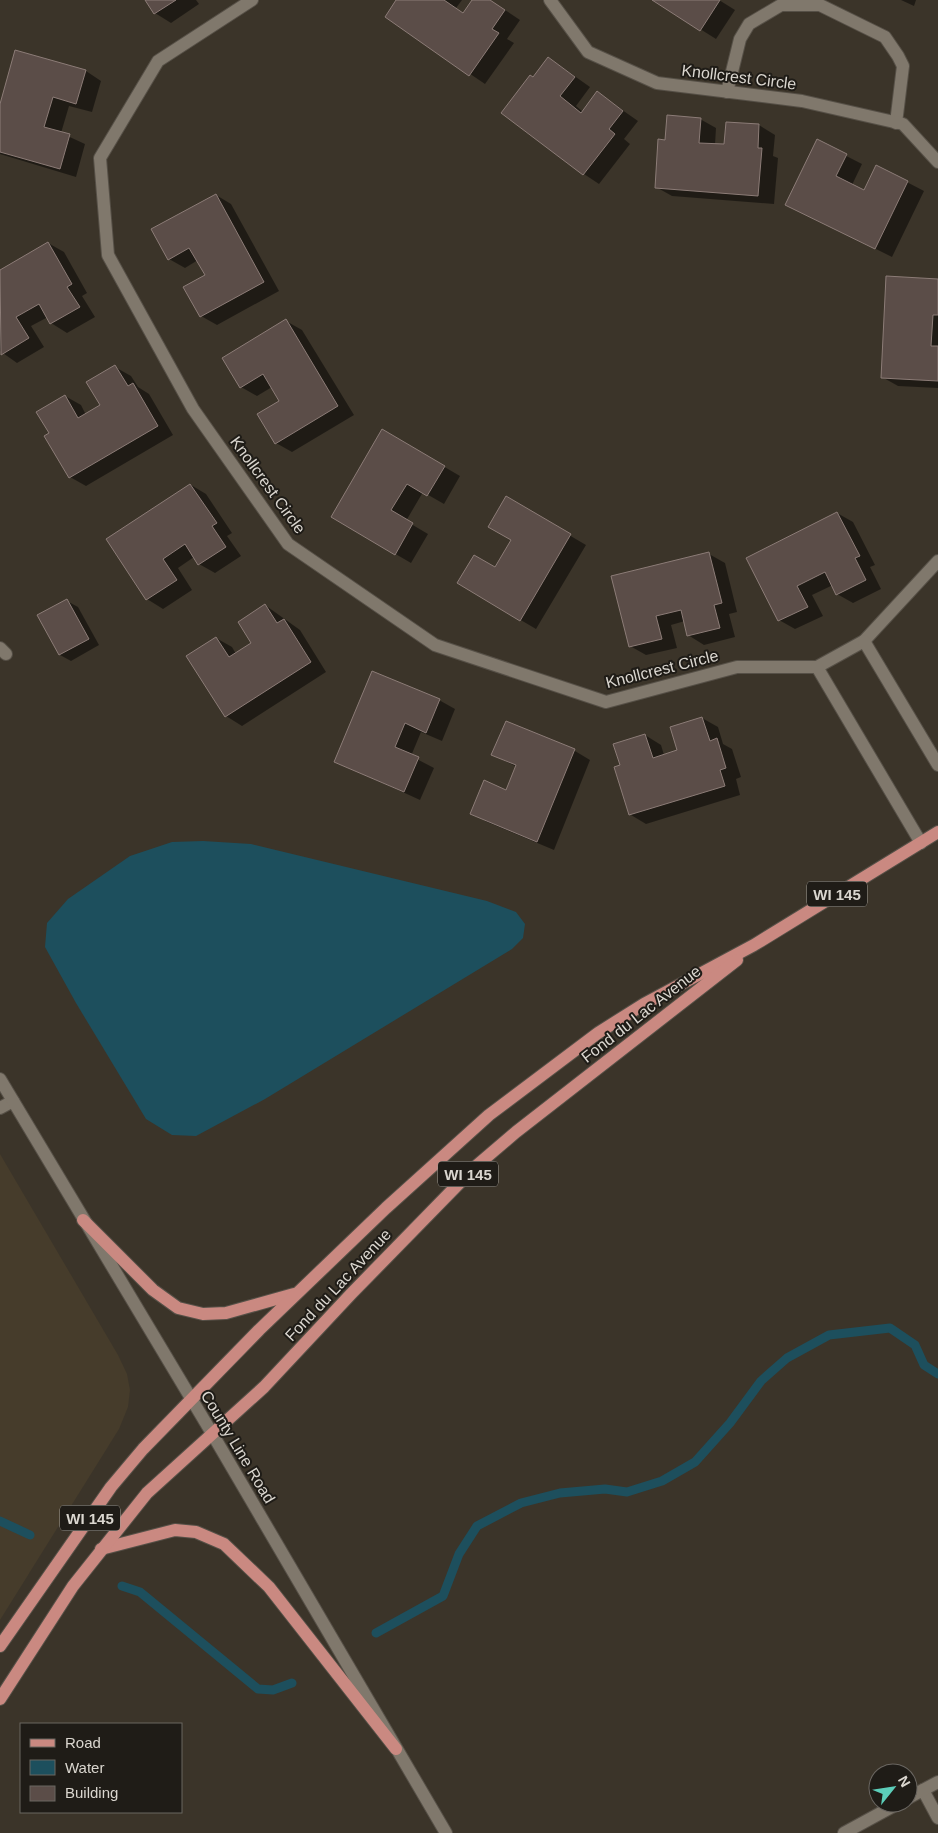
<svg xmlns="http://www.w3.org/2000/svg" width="938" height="1833" font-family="Helvetica,sans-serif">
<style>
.built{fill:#463c2b}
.water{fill:#1d4f5d}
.shadow{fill:#0007}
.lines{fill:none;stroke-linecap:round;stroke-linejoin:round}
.stream{stroke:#1d4f5d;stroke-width:9}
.building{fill:#5b4d48;stroke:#8c7c77}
.service-casing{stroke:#565047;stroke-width:14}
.minor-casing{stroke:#565047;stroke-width:14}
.tertiary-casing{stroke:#565047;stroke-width:14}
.secondary-casing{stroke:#565047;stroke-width:14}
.primary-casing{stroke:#565047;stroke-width:14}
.service{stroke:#80786c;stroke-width:12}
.minor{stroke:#80786c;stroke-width:12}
.tertiary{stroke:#80786c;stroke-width:12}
.secondary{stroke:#80786c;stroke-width:12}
.primary{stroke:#ca8981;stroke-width:12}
.labels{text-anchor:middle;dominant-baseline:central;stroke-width:4;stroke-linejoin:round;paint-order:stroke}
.shield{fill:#1f1c17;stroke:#a29e98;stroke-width:1}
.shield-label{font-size:15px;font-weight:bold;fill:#dad6cf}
.street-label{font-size:16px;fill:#dad6cf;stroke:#1f1c17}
</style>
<rect width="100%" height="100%" fill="#3b3429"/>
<polygon class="built" points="0,1154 118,1355 127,1374 130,1390 128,1407 119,1429 0,1620"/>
<polygon class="water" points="203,841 251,844 487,901 516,912 525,924 523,938 512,949 265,1099 196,1136 172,1135 146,1119 76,1003 45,947 47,923 68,899 130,856 172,842"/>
<g class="shadow">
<polygon points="146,0 196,0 199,4 171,23 155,13"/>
<polygon points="398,0 462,0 456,8 464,14 473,0 490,0 520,20 507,39 514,43 485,84 386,17"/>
<polygon points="654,0 719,0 735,10 716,39"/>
<polygon points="901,0 916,0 914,6"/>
<polygon points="549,58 590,87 576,106 583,112 598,93 638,121 624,139 630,144 599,184 584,174 503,113"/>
<polygon points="86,71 101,81 92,112 69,106 61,133 85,144 76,177 0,154 0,109"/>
<polygon points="700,119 716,128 715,145 725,146 759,125 775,135 773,156 778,158 774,204 672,196 656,187 666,141"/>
<polygon points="817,141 862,164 852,185 864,191 876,166 924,191 892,257 786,204"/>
<polygon points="216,195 231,204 279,291 217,325 201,316 206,276 198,260 185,268 169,259"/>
<polygon points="48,243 64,252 87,293 82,296 95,317 67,333 51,323 48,317 31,326 44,347 17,363 0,351 0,271"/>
<polygon points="938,280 938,388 898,386 882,377"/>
<polygon points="286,321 302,330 354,415 292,452 276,443 281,401 272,387 257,396 241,387"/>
<polygon points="115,367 131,376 138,387 149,394 173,435 86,486 70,477 46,436 51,433 65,396 81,405 86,415 102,405"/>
<polygon points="383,431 460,476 444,504 423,492 406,521 428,534 411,563 332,517"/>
<polygon points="191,485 206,494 232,533 227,536 241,556 215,573 199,564 194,557 178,568 192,590 163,609 147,599 108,539"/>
<polygon points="506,498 586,545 536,629 458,583 496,569 513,540"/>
<polygon points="837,513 853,522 875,565 870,567 881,589 853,603 837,594 833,585 812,595 823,616 795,629 779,620 748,558"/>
<polygon points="709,554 725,563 737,612 729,614 735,637 704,645 688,635 685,621 671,625 677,648 646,655 630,646"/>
<polygon points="67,601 78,607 99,645 71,661 60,655"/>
<polygon points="265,605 300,630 326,672 242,726 226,716 216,638 232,647 236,654 253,643"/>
<polygon points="373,672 439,700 455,709 442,741 421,732 411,756 434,768 420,800 335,761"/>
<polygon points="702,718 718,727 723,744 732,749 741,777 736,779 740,795 646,824 631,815 616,768 622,766 645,735 661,745 664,755 679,751"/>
<polygon points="506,722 575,751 590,760 554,850 487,822 472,813 507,791 517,767 493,755"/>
</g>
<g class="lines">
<g class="stream">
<polyline points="0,1521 30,1535"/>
<polyline points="122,1586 140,1592 258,1689 273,1690 292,1683"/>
<polyline points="376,1633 443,1596 459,1554 477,1526 521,1503 560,1493 605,1489 627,1492 662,1481 695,1462 730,1423 761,1381 787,1358 829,1335 890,1328 915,1345 924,1365 938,1374"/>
</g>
</g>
<g class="building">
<polygon points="145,0 176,0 154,14"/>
<polygon points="396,0 444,0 463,13 472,0 490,0 505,10 492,29 499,33 469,76 385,17"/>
<polygon points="652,0 720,0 700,31"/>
<polygon points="15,50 86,70 76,104 53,97 44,127 70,134 60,169 0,152 0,104"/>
<polygon points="548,57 575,77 560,96 581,113 597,91 623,111 609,129 615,134 583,175 501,113 530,75 533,77"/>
<polygon points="667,115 701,118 699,143 724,144 726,122 759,124 758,148 762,148 758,196 655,188 658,139 665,140"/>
<polygon points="817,139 847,154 836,176 864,190 876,165 908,181 875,249 785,205"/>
<polygon points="216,194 264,282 200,317 183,287 205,275 189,248 168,260 151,229"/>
<polygon points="48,242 72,284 67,287 80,307 50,324 39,304 16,317 29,338 1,355 0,270"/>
<polygon points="886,276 938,279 938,315 933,315 931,346 938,346 938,381 881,378"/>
<polygon points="286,319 338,406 275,444 257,414 279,401 263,374 240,388 222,358"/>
<polygon points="115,365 128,386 133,383 158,426 69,478 44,436 49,433 36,412 65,395 78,418 100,405 86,382"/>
<polygon points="382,429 445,466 427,496 407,484 391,510 413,523 395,555 331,517"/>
<polygon points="190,484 217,523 212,526 226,547 198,565 185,544 163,559 177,580 146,600 106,539"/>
<polygon points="506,496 571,534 520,621 457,583 474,555 495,567 511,540 488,527"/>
<polygon points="837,512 860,556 855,558 866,580 836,595 825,572 797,586 808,607 778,621 746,558"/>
<polygon points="709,552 722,603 714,605 720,628 687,636 681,610 656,616 662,639 629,647 611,576"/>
<polygon points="67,599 89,639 59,655 37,615"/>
<polygon points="265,604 277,623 284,619 311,662 225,717 186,656 216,637 229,657 251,643 238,622"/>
<polygon points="372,671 440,699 426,733 405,723 395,747 419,757 404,792 334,762"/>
<polygon points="702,717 710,741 717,738 726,768 720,770 725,786 629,815 614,767 620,765 613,744 645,734 653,758 677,750 670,727"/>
<polygon points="506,721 575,749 537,842 470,814 484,780 506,790 516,765 491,755"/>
</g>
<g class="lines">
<g class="service-casing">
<g id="service">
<polyline points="727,92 740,39 749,24 781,5 820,5 885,37 898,56 903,66 896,123"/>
<polyline points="0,648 6,654"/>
<polyline points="0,1108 13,1101"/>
<polyline points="923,1790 938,1818"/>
<polyline points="908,1798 938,1782"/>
<polyline points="844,1833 899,1803"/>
</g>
</g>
<g class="minor-casing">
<g id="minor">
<polyline points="252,0 158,61 100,158 108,255 193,409 288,544 435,645 606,702 737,667 817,667 864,641 938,561"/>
<polyline points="550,0 588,52 657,83 802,101 903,124 938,162"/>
<polyline points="864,641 938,765"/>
<polyline points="817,667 921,843"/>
</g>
</g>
<g class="tertiary-casing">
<polyline id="tertiary" points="213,1435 446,1833"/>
</g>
<g class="secondary-casing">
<polyline id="secondary" points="0,1079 213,1435"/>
</g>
<g class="primary-casing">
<g id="primary">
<polyline points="83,1220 153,1290 178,1308 203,1314 226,1313 294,1294"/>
<polyline points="101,1549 175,1530 196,1532 224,1544 269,1587 396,1749"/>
<polyline points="0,1646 111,1487 143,1449 259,1330 386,1208 489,1115 598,1033 644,1004 754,945 938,832"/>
<polyline points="0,1699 73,1586 147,1493 264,1387 351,1294 475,1167 516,1132 737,960"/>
</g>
</g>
<use href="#service" class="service"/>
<use href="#minor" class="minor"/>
<use href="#tertiary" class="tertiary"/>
<use href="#secondary" class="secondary"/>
<use href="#primary" class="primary"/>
</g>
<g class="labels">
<g class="shield">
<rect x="807" y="881.5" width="60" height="25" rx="4"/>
<rect x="438" y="1161.5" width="60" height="25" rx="4"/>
<rect x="60" y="1505.5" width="60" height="25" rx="4"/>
</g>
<g class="shield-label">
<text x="837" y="894">WI 145</text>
<text x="468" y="1174">WI 145</text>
<text x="90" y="1518">WI 145</text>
</g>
<g class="street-label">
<text transform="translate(739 77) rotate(7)">Knollcrest Circle</text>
<text transform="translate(268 485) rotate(54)">Knollcrest Circle</text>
<text transform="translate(662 669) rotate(-14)">Knollcrest Circle</text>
<text transform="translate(641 1014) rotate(-38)">Fond du Lac Avenue</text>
<text transform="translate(338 1285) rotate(-47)">Fond du Lac Avenue</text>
<text transform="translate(238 1447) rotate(59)">County Line Road</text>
</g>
</g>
<rect x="20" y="1723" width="162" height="90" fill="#1f1c17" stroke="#6a6661"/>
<rect x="30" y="1739" width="25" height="8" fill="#ca8981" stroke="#6a6661"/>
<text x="65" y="1748" font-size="15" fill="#dad6cf">Road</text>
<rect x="30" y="1760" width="25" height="15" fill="#1d4f5d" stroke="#6a6661"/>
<text x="65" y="1773" font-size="15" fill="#dad6cf">Water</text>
<rect x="30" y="1786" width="25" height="15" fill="#5b4d48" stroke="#6a6661"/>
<text x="65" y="1798" font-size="15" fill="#dad6cf">Building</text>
<g transform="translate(893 1788) rotate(60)"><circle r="24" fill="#1f1c17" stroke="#6a6661"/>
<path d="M0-4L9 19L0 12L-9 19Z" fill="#5cceba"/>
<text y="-8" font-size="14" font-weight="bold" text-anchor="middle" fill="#dad6cf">N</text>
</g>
</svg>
